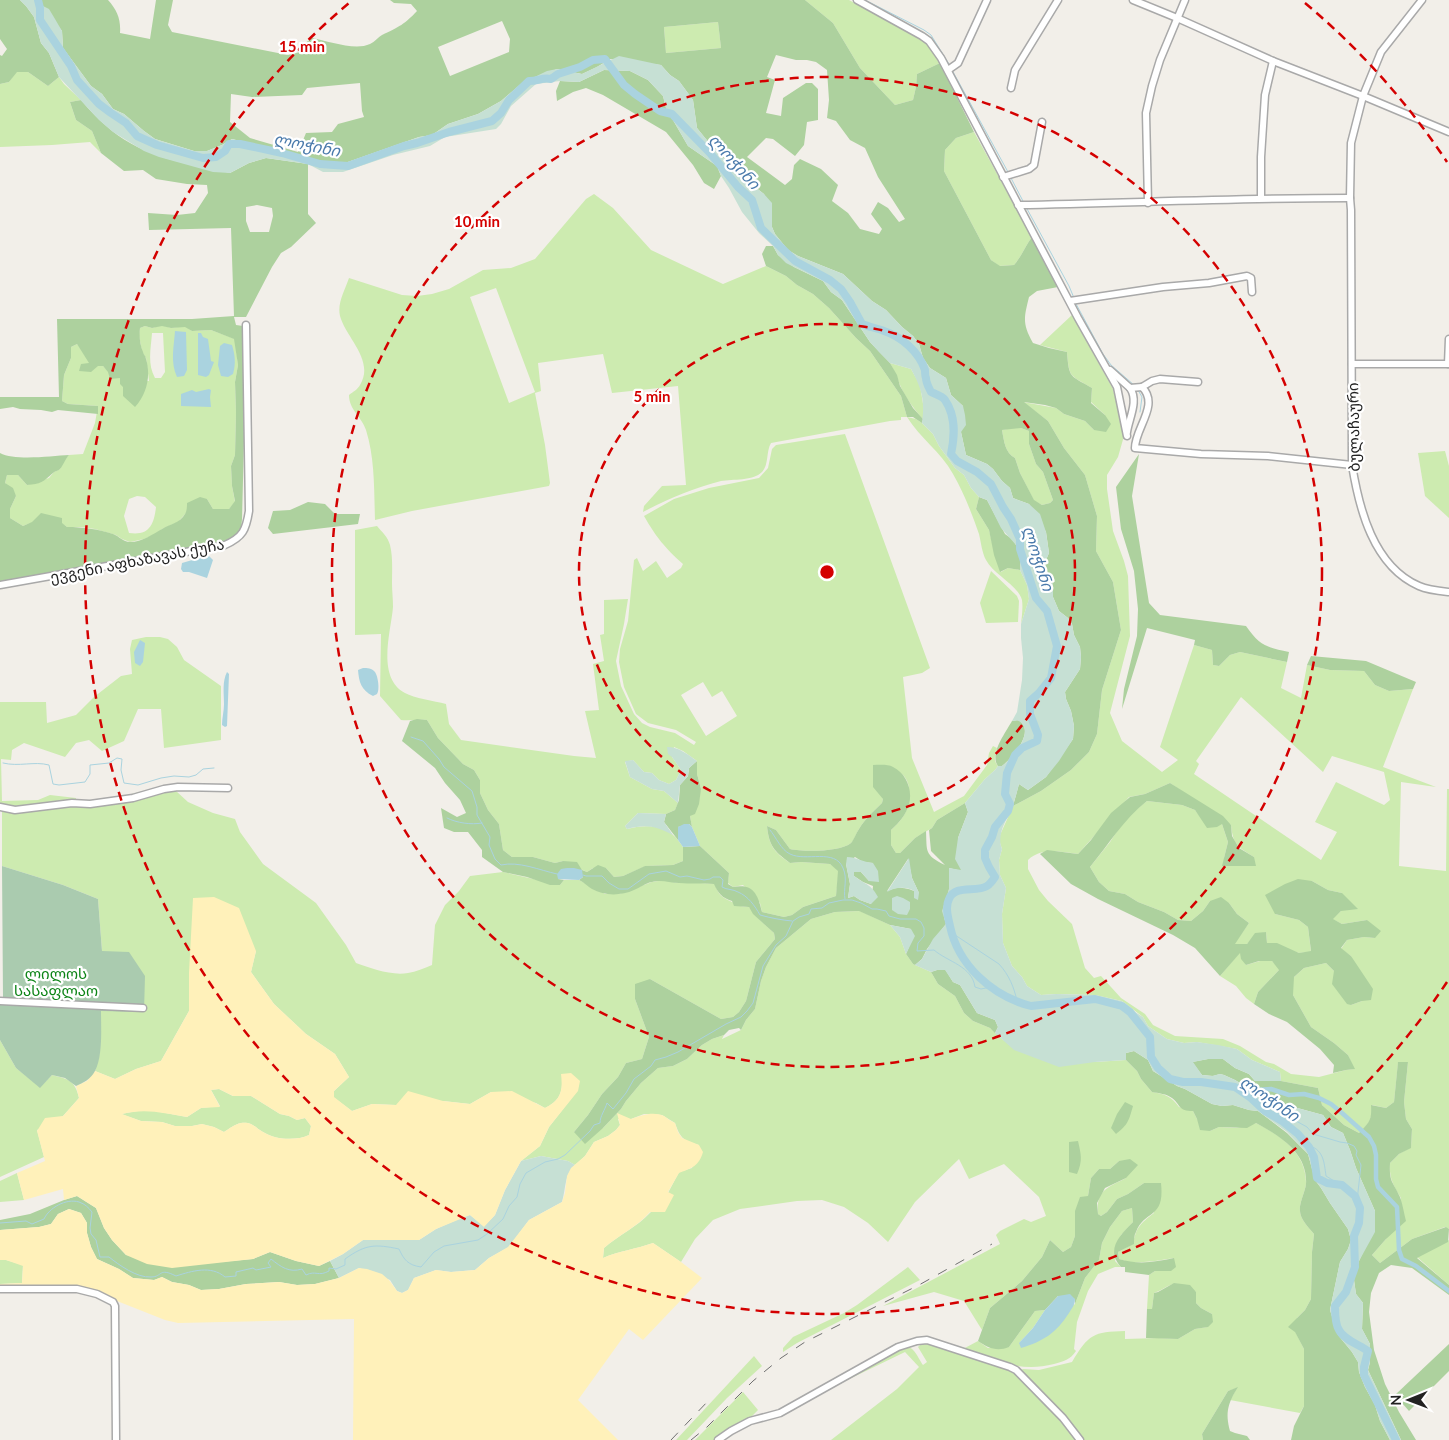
<svg xmlns="http://www.w3.org/2000/svg" width="1449" height="1440" font-family="Lato,'Noto Sans Georgian',sans-serif">
<style>
.grass{fill:#cdebb0;fill-rule:evenodd}
.forest{fill:#add19e;fill-rule:evenodd}
.wetland{fill:#c6e0d4}
.sand{fill:#fff1ba;fill-rule:evenodd}
.cemetery{fill:#aacbaf}
.water{fill:#aad3df}
.lines{fill:none;stroke-linecap:round;stroke-linejoin:round}
.stream{stroke:#aad3df;stroke-width:1}
.canal{stroke:#aad3df;stroke-width:4.5}
.river{stroke:#aad3df;stroke-width:8}
.minor-casing{stroke:#a9a9a9;stroke-width:9}
.minor{stroke:#fff;stroke-width:6}
.rail{stroke:#707070;stroke-width:1;stroke-dasharray:10 10;stroke-linecap:butt}
.ring{fill:none;stroke:#d40000;stroke-width:2.5;stroke-dasharray:9 6}
.labels{text-anchor:middle;dominant-baseline:central;stroke-width:4.5;stroke-linejoin:round;paint-order:stroke}
.street-label{font-size:15px;fill:#222;stroke:#fff}
.park-label{font-size:15px;fill:#0c8416;stroke:#fff}
.water-label{font-size:16px;font-style:italic;fill:#4a7aab;stroke:#fff}
.centre{fill:#d40000;stroke:#fff;stroke-width:2.5}
.ring-label{font-size:15px;text-anchor:middle;font-weight:bold;fill:#d40000;stroke:#fff;stroke-width:4.5;stroke-linejoin:round;paint-order:stroke}
</style>
<rect width="100%" height="100%" fill="#f2efe9"/>
<g class="grass">
<polygon points="805,0 849,0 918,37 926,43 940,63 917,74 916,87 913,100 895,105 860,68 833,23"/>
<polygon points="718,22 721,48 666,53 664,27"/>
<polygon points="16,72 28,72 48,86 59,77 64,84 81,100 70,102 76,120 92,131 101,153 90,142 52,145 0,147 0,84 9,82"/>
<path d="M974,132L1032,237C1025,246 1022,256 1014,265L999,266L991,260L944,171L945,150L956,138Z"/>
<path d="M594,194L613,208L651,250L723,284L766,266L786,276L797,285L813,294L829,308L856,338L870,351L901,396L907,417L916,419L922,423L933,434L939,446L955,468L964,475L971,488L979,497L976,509L989,530L995,555L1001,572L1008,568L1020,570L1027,585L1029,599L1021,624C1022,616 1023,607 1022,600C1018,585 994,575 986,560C982,553 981,542 979,534C972,514 964,493 953,474C941,452 920,438 907,417H901V420L890,421L771,443C766,451 769,465 762,472C753,481 733,479 721,481C693,488 668,499 643,512L644,506L662,486L686,485L678,386L612,393L603,354L538,363L541,391L535,393L545,445L550,483L549,486L412,511L375,520C374,490 375,459 366,430C362,417 349,410 349,395C353,392 358,389 360,385C375,360 346,338 340,316C337,303 345,290 349,278L402,295L417,296L432,294L449,289L483,270L511,268L535,259L586,199ZM496,288L535,392L509,403L470,297Z"/>
<path d="M1072,315L1113,389L1124,436L1118,457L1107,475V489L1113,531L1124,561L1128,576L1130,636L1110,713L1122,741L1162,772L1178,760L1160,747L1194,645L1212,650L1213,665L1219,666L1230,655L1240,652L1287,662L1281,688L1301,698L1307,665L1330,670L1364,671L1375,685L1389,691L1413,689L1383,767L1436,787L1401,782L1399,866L1446,871L1447,789H1449V1229L1445,1227L1412,1239L1380,1263L1372,1255L1386,1239L1401,1198C1393,1185 1389,1178 1390,1163L1399,1154L1411,1147L1412,1129L1406,1119L1404,1102L1408,1062L1398,1063L1394,1102L1386,1108L1372,1105C1372,1121 1369,1123 1359,1133L1344,1125L1322,1105L1318,1088L1281,1081L1280,1072L1252,1060L1237,1049L1197,1042L1184,1043L1167,1039L1148,1026L1143,1017L1122,1001L1095,995L1056,994L1041,995L1027,986L1022,977L1012,966L1003,943L1002,914L1006,888L1000,875L999,860L1002,849L1000,843V835L1013,806L1041,791L1071,770L1089,752L1097,734L1102,690L1121,630L1113,582L1096,551L1097,516L1085,475L1064,448L1048,421L1023,402L1056,408L1064,414L1085,421L1094,430L1105,415L1091,402L1092,388C1070,375 1069,378 1067,352L1040,345ZM1241,697L1323,772L1332,756L1384,772L1390,800L1384,805L1336,782L1315,822L1337,832L1321,860L1194,774L1199,764L1196,761ZM1170,783L1231,825C1233,845 1238,847 1254,857L1224,858L1228,842L1222,824L1202,819L1195,810L1182,805L1147,801L1132,813L1121,825L1110,842L1090,867L1099,882L1109,891L1125,894L1138,902L1164,912L1178,920L1191,921L1203,911L1210,901L1229,903L1237,914L1249,923L1234,944H1247L1254,936L1266,932L1267,943L1299,953L1311,952L1308,927L1299,920L1275,914L1312,881L1328,890L1342,893L1341,911L1332,919L1342,924L1367,920L1375,938L1364,937L1347,940L1341,949L1351,956L1362,1001L1351,1005L1334,971L1326,963L1304,968L1293,978V995L1311,1027L1334,1043L1348,1055L1354,1069L1346,1070L1319,1077L1291,1074L1274,1064L1266,1062L1240,1046L1223,1039L1175,1036L1153,1025L1145,1014L1121,998L1101,976L1094,978L1085,968L1072,924L1048,901L1039,890L1028,869V860C1042,847 1060,852 1078,854L1129,797L1145,794Z"/>
<path d="M162,325L171,328L185,326L192,331L211,330L235,339L238,365L235,382L236,413L235,455L231,466L232,486L235,502L229,509H213L207,499L186,513L178,522L162,529L156,534L144,539L130,542L122,539L116,535L95,529L81,527H67C57,519 34,521 23,526L10,518V509L16,496L5,483L7,475H18L27,485L49,478L54,472L60,469L64,460L69,455L83,454L95,423L98,406L68,404L62,401L64,375L71,358V347L77,344C86,355 88,366 103,366C115,380 132,379 149,381L146,358L142,352L139,335L140,328L145,326L152,328ZM152,333H163L165,372L161,378H155C147,364 151,348 152,333ZM137,496L145,497L156,507C154,525 149,536 129,533L124,516L129,499Z"/>
<path d="M890,363L911,369L920,385L924,410L923,419C914,409 905,397 900,385C897,378 894,370 890,363Z"/>
<path d="M1013,428H1021L1029,431V444L1036,464L1043,472L1053,500L1050,503L1042,505L1034,501L1020,473L1015,458C1005,453 1004,441 1002,430Z"/>
<path d="M845,434L930,668L922,673L903,677L912,758L934,812L964,796L987,765L989,753L993,746L997,748C995,755 993,760 998,766L995,770L985,779L965,803L937,820L932,828L915,838L900,853H896L891,845V830C905,817 910,809 909,789C909,784 906,778 903,775C898,770 880,766 873,765L883,799L882,803C874,811 865,819 859,829C856,833 855,840 851,843C841,852 803,852 790,849L776,830L767,826C769,846 774,852 790,863L801,862L830,864L839,870L836,896L803,907L792,915L784,917L762,912L760,903L743,885L733,887L728,883L729,873L700,846L692,827L690,816L701,789L697,774V761L683,751L674,747L672,757L681,770L676,780L669,784L659,780L652,773L644,772L633,760L625,762L630,777L652,789L664,791L678,803L675,810L666,814L638,813L625,826L627,829C642,825 660,824 673,835C677,838 680,843 683,847V861L673,865L646,866L623,876L614,877L606,868H593L587,872L563,861L555,863L533,857H512L503,850L499,824L488,810L480,793V780L474,770L463,764L438,738L427,720C418,719 410,721 401,720L380,696L381,634L355,635V530L377,526C382,532 388,537 390,545C393,557 392,571 392,583C392,591 393,599 393,607C391,632 376,677 405,693C414,698 434,701 446,704L449,724L461,740L574,756L596,758L585,711L599,710L593,664L604,661L600,635L604,634V600L628,599L624,624L616,661L621,686L634,714L642,723L650,727L675,733L694,745L696,742L676,730L648,723L636,714L624,687L619,662L620,649L628,621L634,560L637,558L643,571L656,561L667,578L681,568L683,564C665,548 656,537 644,516L674,499L709,488L759,478L768,468L772,449L776,445ZM703,682L712,697L722,691L737,716L706,736L681,695Z"/>
<polygon points="1445,451 1449,466 1449,518 1425,496 1418,453"/>
<polygon points="991,571 1017,596 1019,601 1018,622 986,623 980,603"/>
<path d="M146,637H160L168,639L177,647L184,660L221,686V740L164,748L161,709H138L124,741L102,751L89,740L76,743L65,757L24,743L12,750L11,760L1,759L2,801L38,800L50,795L76,798V802L124,796L147,790L176,791L188,802L213,813L235,819L240,832L263,864L316,903L346,945L356,963C371,968 391,976 408,973C416,972 424,968 432,965L435,925L445,905L459,891L470,876L503,872L560,885L564,880H579L605,894H619L652,882L664,880L676,883H700L715,884C719,896 722,897 732,902C739,905 741,907 749,907L761,921L774,933L775,939L756,962L746,1001L739,1012L733,1017L721,1019L650,979L635,999L649,1037L642,1059L626,1063L618,1077L602,1094L588,1115L574,1132L603,1128L621,1109L626,1101L641,1083L658,1068L673,1066L687,1059L702,1045L712,1039L724,1035L722,1039L741,1030L746,1020L755,1009L761,981L766,967L776,948L811,919L835,912L860,911L890,925L900,937L906,954L913,964L931,972L938,984L955,996L964,1013L973,1021L990,1028L1003,1040L1095,1062L1126,1060L1137,1071L1141,1079L1152,1092C1165,1094 1171,1096 1179,1107L1193,1111L1197,1119L1210,1131L1219,1127L1237,1128L1256,1123C1280,1135 1307,1153 1306,1184C1305,1192 1299,1203 1300,1211C1300,1219 1309,1228 1314,1234L1312,1252L1311,1299L1305,1310L1297,1318L1295,1331L1304,1349V1406L1300,1413L1230,1400L1237,1388L1228,1391L1202,1434L1203,1440H1081L1019,1371L1023,1369L1039,1370L1072,1362C1089,1334 1093,1332 1125,1331V1339L1158,1338L1178,1339L1195,1329L1207,1327L1212,1314L1201,1308L1196,1303V1292C1189,1289 1180,1282 1173,1284C1166,1286 1161,1291 1154,1293L1152,1309H1147L1149,1275L1155,1271L1174,1258L1155,1261L1132,1263L1119,1259L1118,1252L1133,1244C1136,1227 1141,1223 1154,1213L1144,1183L1128,1194L1117,1199L1107,1212L1101,1216L1098,1214C1096,1190 1107,1188 1126,1178L1119,1161L1110,1169H1099L1091,1178L1088,1196L1075,1226V1236L1071,1247L1063,1252L1050,1240L1042,1257L1022,1281L990,1308L982,1330L964,1301L934,1292L883,1306L1000,1244L996,1235L1000,1231L1024,1219L1031,1222L1046,1216L1039,1197L1004,1164L969,1179L959,1159L915,1202L888,1242L868,1223L844,1207L822,1200L797,1201L740,1209L713,1220L695,1239L681,1262L653,1243C636,1249 619,1251 603,1258L604,1248C619,1235 637,1227 651,1212H658L679,1172L692,1168L699,1145C684,1141 680,1138 675,1123L662,1115L652,1114H644L631,1119H618L620,1125L616,1130L608,1136L594,1142L585,1156L575,1165L568,1161L541,1156L521,1161L540,1146L549,1127L577,1091L562,1074C563,1091 561,1100 545,1108L536,1103L491,1092L470,1104L443,1101L396,1105L372,1104L352,1111L333,1097L334,1091L349,1077L335,1054L306,1034L274,1004L251,972L256,951L189,973V1011L161,1061L136,1069L115,1079L95,1071L100,1051L101,1010L102,951L98,899L63,885L2,866V806L0,804V702H46L47,723L76,715L94,697L121,676L132,674L130,649L132,640Z"/>
<polygon points="1240,952 1246,965 1260,961 1272,961 1280,969 1258,992 1254,1004 1246,998 1236,986 1220,976"/>
<path d="M0,1040L16,1068L40,1087L52,1075C68,1079 75,1080 79,1098L63,1116L37,1130L44,1157L0,1177Z"/>
<path d="M219,1089L233,1096H251L280,1114L289,1116L297,1120L305,1118L311,1126L309,1135C296,1141 276,1140 263,1132C254,1127 253,1122 241,1123C235,1124 229,1129 224,1132L214,1127L202,1124L192,1126H175L162,1122L141,1121L121,1114L137,1111H155L187,1117L201,1108L220,1106L211,1090Z"/>
<polygon points="17,1173 24,1200 0,1202 0,1181"/>
<path d="M1132,1208L1133,1222L1121,1235L1115,1261L1121,1267H1115L1098,1274L1088,1291L1077,1322L1074,1349L1076,1351C1070,1360 1064,1361 1054,1364C1020,1373 995,1360 963,1349L978,1341L988,1348L1009,1347L1035,1311L1045,1310L1033,1328L1019,1343L1075,1304L1085,1278L1099,1260L1102,1243L1110,1227L1122,1211Z"/>
<polygon points="1449,1240 1449,1285 1417,1257"/>
<polygon points="0,1260 6,1260 23,1265 22,1283 0,1284"/>
<polygon points="908,1267 920,1280 797,1343 783,1352 783,1348 793,1337 844,1313 857,1305"/>
<path d="M923,1342L934,1344L1012,1370L1073,1432L1078,1440H831L897,1389L919,1367L905,1352L804,1401L903,1346C914,1345 918,1358 923,1365L927,1362L918,1347Z"/>
<polygon points="754,1356 762,1366 727,1398 687,1440 676,1440"/>
<polygon points="743,1392 758,1410 751,1417 730,1427 714,1440 695,1440"/>
</g>
<g class="forest">
<polygon points="0,0 20,0 26,6 34,17 41,43 49,53 59,77 48,86 28,72 17,72 9,82 0,84 0,55 2,56 7,49 0,39"/>
<path d="M39,0H108C117,10 121,19 120,33L150,39L156,0H173L168,25L172,32L288,55L300,52L304,44L312,38C328,41 355,51 370,44C375,42 378,37 382,35C399,27 405,24 417,11L411,4L394,3L390,0H805L833,23L860,68L895,105L913,100L916,87L917,74L940,63L974,132L956,138L945,150L944,171L991,260L1000,266L1014,265C1022,256 1025,246 1032,237L1058,287L1037,291L1029,297C1024,318 1022,323 1033,343L1049,348L1067,352C1069,379 1070,375 1092,388L1091,403L1105,415L1111,424L1106,432L1094,430L1085,421L1064,414L1056,408L1045,405L1024,402L1048,421L1064,448L1085,475L1097,516L1096,551L1113,582L1121,630L1102,690L1097,734L1089,752L1071,770L1041,791L1013,806L1019,784L1028,790L1046,777L1073,739L1074,726L1071,711L1066,699L1065,692L1080,669L1081,657L1080,647L1074,635L1072,624L1068,618L1059,611L1053,597V585L1046,568V560L1049,553L1046,532L1029,504L1013,498L1010,488L1002,481L993,469L987,464L966,455L961,432L963,406L951,395L946,378L930,368L923,358L919,344L913,336L902,327L886,310L872,301L843,274L798,256L788,250L775,234L772,227V215L764,194L746,180L730,165L705,138L697,128L693,100L679,81L670,75L661,65L610,59L597,67L582,74L557,69L522,83L501,101L478,114L448,124L432,135L419,137L345,163L321,161L232,139L222,145L207,151H194L155,139L144,131L124,114L113,109L102,94L91,86L63,48L62,31L41,5ZM502,21L510,39L509,52L450,76L438,47ZM718,22L721,48L666,53L664,27ZM776,55L796,60H807L816,62L827,70L829,100L827,118L836,121L850,140L865,148L878,177L905,219L899,222L888,208L878,202L871,214L882,229L879,234L860,229L848,213L832,201L838,185L821,169L800,159L794,165L792,179L785,185L747,157L766,138L773,139L795,156L804,145L807,122L818,120V89L812,83H806L783,98L781,116L766,113L775,80L767,77ZM360,83L362,111L364,117L338,124L332,132L306,133L298,152L250,138L230,122L231,94L252,97L302,95L307,88ZM1021,428L1029,431V444L1036,464L1043,472L1053,500L1050,503L1042,505L1034,500L1020,473L1015,458C1005,453 1004,441 1002,430Z"/>
<polygon points="604,70 630,71 648,80 663,96 666,108 688,146 717,166 721,176 714,189 704,183 693,165 666,132 603,95 586,88 573,92 557,101 556,91 560,81 579,82"/>
<path d="M81,100C90,111 100,121 111,130C145,158 188,164 230,173L249,163L266,158L308,164V214L316,223L291,247L281,253L272,267L246,317H234L236,325L243,326L244,327L245,403L242,519C241,535 237,536 224,542L0,583V453C15,461 51,456 69,455C65,459 63,466 60,469C58,471 55,471 53,473C43,482 41,484 27,485L18,475H7L5,483L13,488L16,496L10,509V518L23,526L32,522L41,513L62,518V523L67,527C83,527 97,529 113,534C119,536 123,542 130,542C142,542 153,534 162,529C170,524 180,523 185,514C187,511 187,506 187,503L200,497L207,499L213,509H229L235,501L232,486L231,466L235,455L236,413L235,382L238,365L234,339L211,330L192,331L185,327L171,328L162,326L152,328L145,326L140,328C139,336 140,345 143,352C144,356 145,354 146,359C151,376 147,394 135,407L123,396V387L120,384V378L110,379L108,372L103,366H98L91,372L79,371L81,364L89,363L77,344L71,347V358L64,375L62,401L68,404L98,406V414L58,410L52,412L41,410L20,409L13,407L0,409V397H59L57,319H192L234,316L231,228L149,230L148,213L177,215L195,213L208,193L207,185L187,184L156,179L143,170L124,171L101,153L92,131L76,120L70,102ZM257,205L272,208L273,216L269,232H250L246,221V207Z"/>
<polygon points="766,246 773,246 778,255 794,267 823,281 831,292 842,300 870,342 890,363 897,375 900,386 913,408 923,419 922,423 913,417 907,417 901,396 870,351 856,338 829,308 813,294 797,285 786,276 766,266 762,254"/>
<path d="M1139,454L1132,496L1149,603L1160,615L1246,626C1260,646 1266,647 1289,652L1287,662L1240,652L1230,655L1219,666L1213,665L1212,650L1194,645L1195,640L1147,628L1122,709L1124,689L1137,636L1138,609L1134,571L1121,529L1116,487Z"/>
<polygon points="979,497 987,500 1005,534 1012,539 1016,545 1020,558 1020,570 1008,568 1000,572 994,555 989,530 976,509"/>
<polygon points="308,502 325,504 335,514 360,514 358,524 273,534 268,528 273,511 290,510"/>
<polygon points="1311,656 1366,661 1416,682 1413,689 1389,691 1375,685 1364,671 1330,670 1307,665"/>
<path d="M417,719L427,720L438,738L463,764L474,770L480,780V793L488,810L499,824L503,850L512,857H533L555,863L563,861L577,862L582,870L587,872L598,865L606,868L614,877L623,876L645,866L673,865L683,861V847L700,846L729,873L728,884L733,887C753,883 758,894 762,912L784,917L792,915L803,907L836,896L838,871L830,864L801,862L790,863C774,851 769,846 767,826L776,830L790,849C803,852 841,852 851,843C854,840 856,833 859,829C865,819 874,811 882,803L883,799L873,787V765C879,765 888,764 893,767C906,773 913,790 909,804C906,815 899,823 891,830V845L896,853H900L915,838L926,831C927,851 924,855 945,865L931,851L929,830L932,828L937,820L965,803L968,812L958,838L962,871L949,868V889L944,917L946,924L927,949L922,959L915,965L913,964L906,954L909,947L911,929L890,925L859,911L835,912L811,919L776,948L766,967L761,981L755,1009L746,1020L741,1030L739,1028L729,1030L724,1035L712,1039L702,1045L687,1059L673,1066L658,1068L641,1083L626,1101L621,1109L603,1128L585,1144L574,1132L588,1115L602,1094L618,1077L626,1063L642,1059L649,1037L635,999V984L650,979L721,1019L733,1017L739,1012L746,1001L756,962L775,939L774,933L753,914L749,907L734,906L732,901C722,898 718,893 714,884C702,883 691,884 679,883C669,883 662,879 652,882C645,883 640,888 634,890C621,896 604,896 592,889C588,887 584,882 579,880L583,877L558,879L564,880L560,885H550L527,877L503,872L482,857V850L468,832H454L444,828L441,808L457,817L466,813L460,800L445,783L435,768L402,741L410,721ZM855,857L863,862L873,863L869,881L861,872H854V876L863,882L873,886L871,904L860,900L854,896L848,898L850,884L846,864ZM908,859L912,878L919,893C908,888 899,885 887,891Z"/>
<path d="M1018,720C1037,730 1012,758 1002,766H998C989,754 1006,732 1012,721Z"/>
<polygon points="697,761 697,774 701,789 699,804 695,814 690,816 692,827 689,824 678,827 678,840 664,822 666,814 675,810 679,800 680,785 688,776 689,768"/>
<path d="M1170,783L1223,816L1231,825L1232,836L1239,848L1254,857L1256,866H1222L1228,842L1222,824L1217,827L1207,828L1195,810L1182,805L1147,801C1123,820 1109,844 1090,867L1099,882L1109,891L1125,894L1138,902L1164,912L1178,920L1191,921L1203,911L1210,901L1221,897L1229,903L1237,914L1249,923L1235,944H1247L1255,933L1266,932L1267,943H1277L1299,953L1311,951L1308,927L1299,920L1275,914L1265,895L1285,884L1298,879L1312,881L1328,890L1342,893L1358,909L1341,911L1333,919L1342,924L1367,920L1381,931L1375,938L1364,937L1347,940L1341,948L1351,956L1373,989L1371,1000L1362,1001L1351,1005L1347,1004L1332,984L1334,971L1326,963L1304,968L1294,977L1293,995L1311,1027L1334,1043L1348,1055L1355,1069L1346,1070L1333,1073L1334,1065L1320,1049L1287,1022L1269,1014L1254,1004L1258,992L1279,970L1272,961H1259L1246,965L1241,959L1240,953L1220,976L1195,948L1173,935L1098,899L1071,884L1040,854L1047,850L1078,854L1091,840L1111,813L1130,797L1145,794Z"/>
<polygon points="945,969 953,982 960,985 977,1013 995,1020 998,1027 995,1033 990,1028 973,1021 964,1013 955,996 938,984 931,972 937,970"/>
<path d="M1134,1051L1148,1060L1153,1071L1177,1086L1185,1089L1212,1104L1222,1106L1233,1105L1249,1110L1258,1111L1287,1133L1308,1154L1315,1180L1321,1188L1330,1203L1348,1229L1351,1240L1348,1249L1340,1262L1330,1310L1335,1326L1338,1335L1352,1352L1358,1362L1359,1372L1365,1387L1375,1405L1380,1421L1390,1440H1291L1294,1426L1304,1406V1349L1295,1332L1288,1327L1305,1310L1311,1299L1312,1252L1314,1234C1309,1228 1300,1219 1300,1211C1299,1203 1305,1192 1306,1184C1308,1153 1280,1136 1256,1123L1247,1128L1219,1127L1210,1131L1200,1130L1197,1119L1193,1111C1178,1111 1181,1105 1172,1098C1167,1094 1158,1093 1152,1092L1141,1079L1137,1071L1126,1060V1053Z"/>
<path d="M1208,1059H1223L1235,1068L1249,1074L1255,1081H1281L1318,1088L1322,1105L1344,1125L1359,1133C1369,1122 1372,1121 1371,1105L1386,1108L1394,1102L1398,1062H1408L1404,1102L1406,1119L1412,1129L1411,1148L1399,1154L1390,1163C1389,1183 1393,1181 1400,1197C1403,1205 1404,1214 1406,1221L1386,1239L1372,1255L1380,1263L1412,1239L1446,1227L1449,1229L1448,1242L1417,1258L1449,1285V1295L1412,1268L1391,1265L1379,1273L1371,1293L1369,1312L1374,1350L1385,1384L1399,1412L1416,1440H1401L1368,1370L1370,1362V1344L1362,1329L1363,1303L1356,1294L1354,1280L1359,1261L1365,1248L1375,1211L1356,1168L1350,1150L1343,1133L1331,1127L1323,1115L1268,1100L1235,1080L1224,1075L1220,1074L1213,1076L1202,1075L1192,1062Z"/>
<path d="M1125,1102L1133,1106C1129,1120 1128,1125 1116,1134L1111,1128L1117,1114Z"/>
<path d="M1078,1141C1081,1155 1083,1160 1077,1174L1069,1172V1142Z"/>
<path d="M1130,1159L1138,1165L1126,1178L1105,1188L1097,1203L1098,1214L1101,1216L1107,1212L1117,1199L1128,1194L1144,1183H1161C1165,1220 1145,1209 1136,1232C1134,1235 1134,1240 1134,1244L1118,1252L1119,1259C1138,1265 1155,1262 1174,1258L1176,1267L1171,1271H1155L1149,1275L1125,1272V1267H1121C1105,1250 1120,1235 1133,1222L1132,1208L1122,1211L1110,1227L1102,1243L1099,1260L1085,1278L1075,1304V1299L1058,1296L1045,1310L1035,1311L1009,1347C997,1352 988,1348 978,1341L990,1308L1022,1281L1042,1257L1050,1240L1063,1252L1071,1247L1075,1236V1211L1080,1197L1088,1196L1091,1178L1099,1169H1110L1119,1161Z"/>
<polygon points="77,1196 96,1208 104,1228 112,1240 126,1255 197,1264 253,1259 270,1252 296,1261 319,1266 330,1261 339,1278 315,1284 297,1285 279,1282 246,1284 219,1289 201,1290 189,1285 172,1282 162,1277 154,1280 133,1278 119,1269 97,1259 91,1247 87,1233 87,1223 81,1213 69,1209 58,1214 51,1224 39,1227 0,1230 0,1220 30,1214 64,1200"/>
<polygon points="1174,1283 1190,1285 1196,1292 1196,1303 1201,1308 1212,1314 1213,1322 1208,1327 1195,1329 1178,1339 1146,1338 1147,1309 1152,1309 1154,1293 1158,1292"/>
<polygon points="1449,1344 1449,1371 1409,1411 1395,1395"/>
<path d="M1238,1387C1228,1403 1225,1412 1230,1431L1235,1433L1247,1436L1250,1440H1203L1202,1434L1228,1391Z"/>
</g>
<g class="wetland">
<path d="M20,0H39L41,5L49,9L55,19L62,31L63,48L91,86L102,94L113,109L124,114L144,131L155,139L194,151H207L222,145L232,139L321,161L345,163L419,137L432,135L448,124L478,114L501,101L522,83L547,71L557,69L582,74L619,56L661,65L670,75L679,81L693,100L697,128L715,150L746,180L764,194L772,203V227L775,234L788,250L798,256L843,274L872,301L886,310L902,327L913,336L919,344L923,358L930,368L946,378L951,395L963,406L965,415L966,425L961,432L966,455L987,464L993,469L1002,481L1010,488L1013,498L1029,504L1040,514L1046,532L1049,553L1046,560V568L1053,585V597L1059,611L1068,618L1072,624L1074,635L1080,647L1081,657L1080,669L1065,692L1066,699L1071,711L1074,726L1073,739L1059,761L1046,777L1028,790L1019,784C1017,792 1015,800 1012,807C1007,820 996,834 1002,849L999,860L1000,875L1006,888L1002,914L1003,943L1012,966L1022,977L1027,986L1041,995L1056,994L1095,995L1122,1001L1135,1012L1143,1017L1148,1026L1167,1039L1184,1043L1197,1042L1218,1045L1237,1049L1252,1060L1280,1072L1281,1081H1255L1249,1074L1235,1068L1223,1059H1208L1193,1062L1202,1075L1212,1076L1220,1074L1224,1075L1235,1080L1268,1100L1323,1115L1331,1127L1343,1133L1350,1150L1356,1168L1375,1211V1232L1359,1261L1354,1280L1356,1294L1363,1303L1362,1329L1370,1344V1362L1368,1370L1401,1440H1390L1380,1421L1375,1405L1365,1387L1359,1372L1358,1362L1352,1352L1338,1335L1335,1326L1330,1310L1340,1262L1348,1249L1351,1240L1348,1229L1330,1203L1321,1188L1315,1180L1308,1154L1287,1132L1258,1111L1249,1110L1233,1105L1222,1106L1212,1104L1185,1089L1177,1086L1153,1071L1148,1060L1134,1051L1126,1053V1060L1095,1062L1059,1067L1014,1050L995,1033L998,1027L995,1020L977,1013L960,985L953,982L945,970H937L931,972L915,965L922,959L933,939L946,924L942,911L949,889V868L961,870L955,859L958,838L968,812L965,803L985,779L995,770L998,766H1002C1011,759 1031,737 1023,725C1020,720 1017,720 1012,721L1017,712L1022,680L1023,658L1021,638V624L1029,599L1027,585L1020,570V558L1016,545L1001,528L987,500L979,497L971,488L964,475L955,468L939,446L933,434L922,423C925,400 922,389 911,369L890,363L879,352L870,342L842,300L831,292L823,281L794,267L786,263L778,255L773,246L759,233L742,212L729,188L721,176L717,166L688,146L666,108L663,96L648,80L630,71L604,70L579,82L560,81L536,84L511,106L501,124L496,129L445,137L430,146L393,155L343,172H323L308,164L266,158L249,163L230,173L213,172L159,157L144,151L113,132L99,120L59,77L49,53L41,43L34,17L26,6Z"/>
<path d="M667,747C679,747 687,754 697,761L689,768L688,776L680,785L678,803L664,791L652,789L630,777L625,761L633,760L644,772L652,773L659,780L669,784L676,780L681,770L672,757L668,754Z"/>
<path d="M638,813L666,814L664,822L673,835C656,826 646,824 627,829L625,826Z"/>
<path d="M847,857C856,857 863,862 873,863L878,871L879,882L869,881L861,872H854V876C866,885 871,884 878,897L871,904L860,900L854,896L848,898L850,884L846,864Z"/>
<path d="M909,858L912,878L919,893L918,900L914,898V891C906,886 895,887 887,892Z"/>
<polygon points="897,896 903,898 910,902 910,909 907,915 898,914 892,910 892,898"/>
<polygon points="890,925 911,929 915,936 906,954 900,937"/>
<path d="M541,1156L568,1161L575,1165C564,1175 566,1189 562,1202L529,1220L509,1247L489,1258L475,1270L451,1272L436,1270L414,1278L408,1290L402,1293L397,1291L390,1280L359,1268L339,1278L330,1261L343,1254L363,1240H419L436,1229L463,1217L470,1215L484,1226L495,1215L505,1190L521,1161Z"/>
</g>
<g class="sand">
<path d="M214,897L239,908L256,951L251,972L274,1004L306,1034L335,1054L349,1077L334,1091V1097L352,1111L372,1104L396,1105L408,1091L443,1101L470,1104L491,1092L512,1091L545,1108C561,1100 563,1091 561,1074L571,1073L580,1081L578,1091L549,1127L540,1146L521,1161L505,1190L495,1215L484,1227L470,1215L436,1229L419,1240H363L343,1254L319,1266L296,1261L270,1252L253,1259L172,1268L147,1264L126,1255L112,1240L104,1228L96,1208L77,1196L64,1200L63,1189L24,1200L17,1173L45,1161L37,1131L45,1118L63,1116L79,1098L76,1086L87,1081L95,1071L115,1079L136,1069L161,1061L189,1011V973L193,898ZM219,1089L233,1096H251L280,1114L289,1116L297,1120L305,1118L311,1126L309,1135C296,1141 276,1140 263,1132C254,1127 253,1122 241,1123C235,1124 229,1129 224,1132L214,1127L202,1124L192,1126H175L162,1122L141,1121L122,1114C146,1108 163,1113 187,1117L201,1108L220,1107L211,1090Z"/>
<path d="M617,1113L631,1119C641,1115 654,1111 664,1116C668,1119 671,1121 675,1123L678,1132L682,1138L699,1145L703,1152C699,1166 692,1168 679,1173L668,1192L674,1195L665,1212H650C637,1227 619,1235 604,1248L603,1258C619,1251 636,1249 653,1243L681,1262L702,1278L643,1340L629,1329L578,1400L618,1440H353L354,1319L178,1323L165,1320L117,1301L115,1303L99,1293L0,1287V1284L22,1283L23,1266L6,1260H0V1230L39,1227L51,1224L58,1214L69,1209L81,1213L87,1223V1233L91,1247L97,1259L119,1269L133,1278L154,1280L162,1277L172,1282L189,1285L201,1290L219,1289L246,1284L279,1282L297,1285L315,1284L339,1278L359,1268L367,1269L382,1274L389,1280L397,1291L402,1293L408,1290L414,1278L436,1270L451,1272L475,1270L489,1258L508,1247L529,1220L562,1202L565,1193L567,1176L571,1168L585,1156L594,1142L608,1136L616,1130L620,1125Z"/>
</g>
<path class="cemetery" d="M2,866L63,885L98,899L102,951L129,952L145,976L144,1012L101,1011C101,1028 103,1056 95,1071C91,1079 83,1083 76,1086L65,1078L52,1075L40,1088L16,1068L0,1040V998H3Z"/>
<g class="water">
<path d="M175,331L186,332L187,370L184,376L177,377C170,362 174,346 175,331Z"/>
<polygon points="198,333 201,333 203,337 208,339 211,361 214,362 209,375 206,377 198,375"/>
<path d="M224,343L232,345C235,355 236,363 233,374L228,377L221,376L218,365L220,346Z"/>
<polygon points="209,389 211,390 210,397 211,407 181,406 181,394 192,390 196,392"/>
<polygon points="206,556 209,556 213,560 207,578 189,572 183,572 181,569 182,563"/>
<polygon points="140,640 145,643 143,662 140,666 135,663 134,652"/>
<path d="M363,668C367,668 372,668 375,672C378,676 380,690 377,694C376,695 374,695 373,696C361,690 359,682 358,670Z"/>
<path d="M227,672L229,674L227,726L225,727L222,725C222,718 224,711 224,704C224,693 222,682 227,672Z"/>
<polygon points="684,824 689,824 692,827 700,846 683,847 678,840 678,827"/>
<polygon points="567,868 574,868 582,870 583,877 579,880 558,879 557,874 561,869"/>
<path d="M1070,1294L1075,1299C1075,1305 1072,1308 1069,1313C1056,1333 1044,1341 1021,1348L1019,1343L1033,1328L1045,1310L1058,1296Z"/>
</g>
<g class="lines">
<g class="stream">
<polyline points="865,0 924,30 931,35 949,64"/>
<polyline points="952,70 1008,172"/>
<polyline points="1011,178 1024,203"/>
<polyline points="1026,207 1069,286 1074,298"/>
<polyline points="1075,302 1103,354 1111,365 1134,385"/>
<polyline points="1138,390 1142,397 1140,412"/>
<path d="M411,737L423,741L439,759L444,767L472,791L477,807V815L490,837L489,845L495,859L501,865C519,861 539,870 557,874"/>
<path d="M3,763C19,767 34,761 49,765L53,784L59,785L85,782L90,774V765L109,763L117,758L122,759L121,770L124,783L138,785L161,778L174,776L189,777L196,775L203,769L214,768"/>
<path d="M447,818C457,823 471,825 482,823"/>
<path d="M770,830C776,837 781,850 790,854C806,862 835,848 843,868C848,879 843,889 845,899"/>
<path d="M583,875L586,876H602L609,883L619,889H628L649,874L666,871L680,877L687,876L704,880L710,879L713,877H720L723,880L722,887C727,890 733,889 738,892C748,896 755,906 760,915C771,918 781,920 792,921"/>
<path d="M952,933L999,964C1009,975 1014,987 1017,1001"/>
<polyline points="1269,1113 1276,1113 1287,1116 1307,1127 1313,1134 1340,1142 1347,1143 1354,1146 1357,1151 1356,1155 1361,1165 1357,1201"/>
<path d="M1307,1145C1324,1149 1324,1162 1326,1176L1339,1184"/>
<path d="M0,1223L26,1221L32,1224L44,1219C49,1208 66,1198 79,1202C85,1204 88,1207 92,1212L90,1228L91,1234L96,1240L100,1257H109C119,1265 137,1278 151,1277C163,1277 158,1267 176,1276C192,1271 211,1265 225,1277L236,1276V1272L253,1268L256,1270L271,1267L268,1263L271,1259C281,1267 289,1273 302,1269L306,1275C316,1270 318,1277 329,1271V1268L336,1269L345,1265V1259C366,1244 375,1244 399,1249C404,1260 408,1265 421,1267L434,1252L444,1246L478,1240L487,1234L503,1219L509,1206L517,1197L520,1184L526,1173L545,1162L558,1159L565,1155L590,1131L594,1125L600,1123C600,1116 605,1110 607,1103L613,1109L626,1093L634,1079L651,1066L655,1060L666,1057L678,1052L726,1024L741,1017L747,1011L753,1003L763,966L776,945L786,936L793,921L799,917L809,914L811,909L822,908L829,903L843,900H852L861,903L872,909H877L886,911L889,916L900,919H916L921,922L924,928V936L918,943L917,951L934,950C948,962 972,966 975,987L981,989L991,987"/>
</g>
<polyline class="canal" points="1241,1091 1271,1089 1289,1095 1304,1094 1319,1098 1331,1104 1342,1113 1369,1137 1374,1146 1376,1155 1376,1179 1378,1187 1397,1207 1399,1250 1402,1259 1416,1266 1449,1291"/>
<path class="river" d="M38,0L40,8V20L71,66L77,80L99,104L111,113L126,123L137,136L157,145L203,158L216,157L225,151L229,144H240L282,153L320,164L348,166L404,146L417,143L449,132L492,121L501,113L509,100L529,81C539,81 542,77 551,79L558,74L580,67L593,60L605,59L624,85L635,94L660,111L672,114L710,153L738,187L752,200L761,228L795,261L830,280L841,289L850,302L862,324C869,327 877,328 884,331C902,337 919,352 925,370C925,371 925,376 926,378C926,383 929,388 931,392C935,394 942,396 945,400C956,416 955,435 951,454L957,461L977,472L991,484L1003,507L1011,519L1020,539V549L1036,598L1047,611L1057,646L1051,678L1039,693L1030,701V714L1038,735L1037,741L1022,748L1015,755L1007,773L1005,794L1010,804L1008,811L995,827L992,837L985,850V858L989,867L995,877C993,880 990,884 987,886C976,893 955,884 949,899C945,907 948,917 950,926C958,965 992,996 1031,1006L1095,999L1122,1006L1130,1012L1150,1037L1151,1057L1158,1068L1170,1079L1183,1082H1201L1235,1087L1251,1098L1265,1111L1282,1121L1298,1134L1309,1147L1314,1157L1317,1178L1327,1183L1342,1185L1355,1196L1360,1208L1359,1223L1354,1236L1355,1267L1346,1292L1335,1306C1335,1313 1335,1324 1339,1330C1344,1340 1360,1345 1368,1351L1364,1367V1375L1396,1440"/>
<g class="minor-casing">
<g id="minor">
<polyline points="857,0 922,36 929,41 941,58 1078,318 1117,387 1127,436"/>
<polyline points="1133,0 1177,18 1273,61 1363,96 1449,132"/>
<path d="M1422,0L1381,52L1363,96L1351,143L1350,198L1351,210L1352,465C1359,508 1373,566 1419,586C1428,590 1439,591 1449,592"/>
<polyline points="948,70 958,63 987,0"/>
<polyline points="1011,88 1015,70 1058,0"/>
<polyline points="1003,177 1029,169 1034,165 1042,122"/>
<polyline points="1261,198 1261,157 1265,95 1273,61"/>
<polyline points="1148,203 1146,113 1152,86 1160,60 1185,0"/>
<path d="M1018,205C1129,203 1239,198 1350,198"/>
<polyline points="1070,301 1163,287 1209,283 1247,276 1251,278 1252,292"/>
<polyline points="1352,364 1449,364"/>
<polyline points="1448,364 1449,339"/>
<path d="M1110,370L1130,388L1142,387C1160,405 1135,428 1135,448L1201,454L1268,456L1352,465"/>
<polyline points="1142,387 1152,381 1160,379 1198,382"/>
<path d="M1127,432C1129,418 1139,401 1130,388"/>
<path d="M0,585L225,545C243,537 246,530 249,511L246,325"/>
<polyline points="0,807 15,810 72,803 90,804 133,798 164,789 178,787 228,788"/>
<polyline points="0,1001 143,1008"/>
<polyline points="0,1289 77,1289 97,1294 113,1302 115,1306 116,1440"/>
<polyline points="718,1440 731,1431 750,1421 780,1413 898,1347 917,1341 927,1340 1010,1367 1016,1370 1063,1418 1080,1440"/>
</g>
</g>
<use href="#minor" class="minor"/>
<g class="rail">
<polyline points="671,1440 709,1400"/>
<polyline points="691,1440 707,1427 753,1381 781,1358 805,1342 919,1285 992,1244"/>
</g>
</g>
<g class="ring">
<circle cx="827" cy="572" r="248"/>
<circle cx="827" cy="572" r="495"/>
<path d="M1447 982A743 743 0 1 1 349 3M1305 3A743 743 0 0 1 1447 162"/>
</g>
<g class="labels">
<g class="street-label">
<text transform="translate(1353 427) rotate(-91)">ბულაჩაური</text>
<text transform="translate(137 560) rotate(-11)">ევგენი აფხაზავას ქუჩა</text>
</g>
<g class="park-label">
<text x="56" y="973">ლილოს<tspan x="56" dy="17">სასაფლაო</tspan></text>
</g>
<g class="water-label">
<text transform="translate(307 144) rotate(11)">ლოჭინი</text>
<text transform="translate(735 161) rotate(48)">ლოჭინი</text>
<text transform="translate(1039 558) rotate(72)">ლოჭინი</text>
<text transform="translate(1270 1098) rotate(34)">ლოჭინი</text>
</g>
</g>
<circle cx="827" cy="572" r="8" class="centre"/>
<g class="ring-label">
<text x="302" y="52">15 min</text>
<text x="477" y="227">10 min</text>
<text x="652" y="402">5 min</text>
</g>
<g transform="translate(1409 1400) rotate(269)" stroke="#ffffff" stroke-width="4" paint-order="stroke">
<path d="M0-4L9 19L0 12L-9 19Z" fill="#222222"/>
<text y="-8" font-size="14" font-weight="bold" text-anchor="middle" fill="#222222">N</text>
</g>
</svg>
